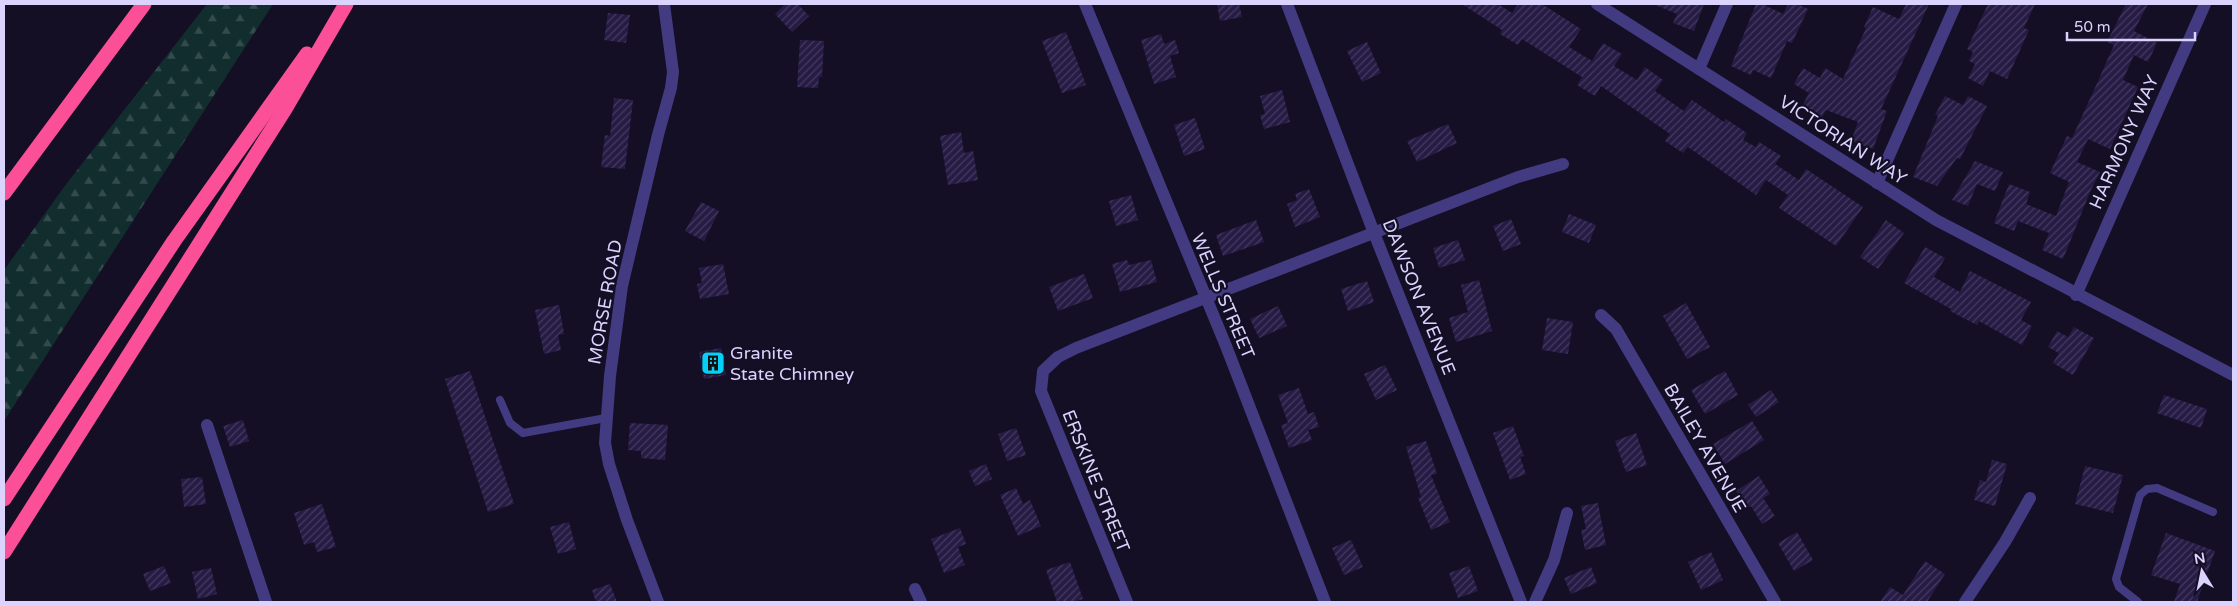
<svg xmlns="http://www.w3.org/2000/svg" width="2237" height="606" font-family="'Varela Round',sans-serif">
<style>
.forest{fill:url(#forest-firs)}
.building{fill:url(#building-hatch)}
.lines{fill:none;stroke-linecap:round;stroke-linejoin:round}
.lane{stroke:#423b82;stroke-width:8}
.street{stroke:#423b82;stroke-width:12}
.highway{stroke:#fb5098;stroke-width:15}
.labels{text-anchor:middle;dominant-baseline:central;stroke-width:4.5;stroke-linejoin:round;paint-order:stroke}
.street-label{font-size:18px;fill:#dad3fe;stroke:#140f24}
.poi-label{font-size:18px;fill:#dad3fe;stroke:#140f24;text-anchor:start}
</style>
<defs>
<pattern id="forest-firs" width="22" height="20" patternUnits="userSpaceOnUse" patternTransform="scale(1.25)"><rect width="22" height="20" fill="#122d2e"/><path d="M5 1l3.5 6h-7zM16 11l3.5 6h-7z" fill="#344b4d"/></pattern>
<pattern id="building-hatch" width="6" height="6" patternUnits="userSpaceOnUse" patternTransform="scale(1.25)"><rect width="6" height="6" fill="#261b44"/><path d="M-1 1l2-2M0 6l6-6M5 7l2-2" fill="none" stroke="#453b60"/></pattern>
</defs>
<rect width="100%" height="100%" fill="#140f24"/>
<polygon class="forest" points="207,4 273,4 4,421 4,270 67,183"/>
<g class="building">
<polygon points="785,4 798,4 809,16 792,32 775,14"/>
<polygon points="1217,4 1239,4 1242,17 1220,21"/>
<polygon points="1462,4 1498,4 1512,13 1518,4 1542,4 1581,29 1569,47 1592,61 1603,43 1622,54 1614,66 1637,80 1645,67 1663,80 1655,91 1684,111 1692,100 1724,122 1726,119 1747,133 1743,140 1756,147 1759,142 1781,156 1775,164 1799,180 1806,169 1863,207 1836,246 1779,208 1788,195 1766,180 1756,195 1688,147 1683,153 1665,141 1670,134 1601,86 1595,96 1577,85 1582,77 1522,39 1518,45 1500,34 1502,30"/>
<polygon points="1653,4 1704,4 1694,31 1673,23 1677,14"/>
<polygon points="1756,4 1762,4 1783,14 1788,4 1797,4 1808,9 1792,43 1787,41 1771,78 1753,70 1751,75 1731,66"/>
<polygon points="1906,4 1929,4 1881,109 1887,111 1873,149 1851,141 1858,122 1826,110 1821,119 1801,108 1809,93 1794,84 1803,68 1820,78 1825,68 1843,79 1866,28 1864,27 1873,7 1899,19"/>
<polygon points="1988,4 2035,4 2024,28 2029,30 2007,79 1990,71 1983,86 1968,78 1975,64 1969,61 1973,52 1967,49"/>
<polygon points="2126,4 2148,4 2134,31 2157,43 2148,62 2134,55 2123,80 2138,87 2110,149 2088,139 2077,162 2100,172 2090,192 2063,259 2042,250 2049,233 2018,221 2014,231 1994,223 2009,184 2030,192 2026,204 2056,216 2069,182 2050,173 2067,136 2072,138 2094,90 2114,45 2107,42"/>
<polygon points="608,13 630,15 626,43 604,40"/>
<polygon points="1066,32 1086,85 1062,93 1042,41"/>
<polygon points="1161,34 1164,44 1175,40 1179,53 1170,56 1176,77 1154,84 1141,40"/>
<polygon points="800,40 824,41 822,77 819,77 818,88 797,87"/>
<polygon points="1367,42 1381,73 1362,82 1347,51"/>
<polygon points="1282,90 1290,122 1264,129 1260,115 1265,114 1260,96"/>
<polygon points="1945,96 1963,105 1968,96 1987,106 1960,159 1957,158 1937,186 1913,177 1938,116 1935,115"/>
<polygon points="614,98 633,100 625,169 601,167 605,135 610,136"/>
<polygon points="1195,118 1205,149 1184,156 1174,125"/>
<polygon points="1448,124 1457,143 1417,162 1407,141"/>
<polygon points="961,132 964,153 973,151 978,180 948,185 940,136"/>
<polygon points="1975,161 2003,172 1995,191 1977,184 1968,206 1952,200"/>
<polygon points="1309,189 1320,217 1295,227 1287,204 1297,200 1295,194"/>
<polygon points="1131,195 1138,220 1116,226 1109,201"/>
<polygon points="701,202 719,211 704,241 685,231"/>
<polygon points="1569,214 1596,225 1589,243 1562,232"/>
<polygon points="1511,219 1521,244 1503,251 1493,226"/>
<polygon points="1256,220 1264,242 1223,256 1216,235"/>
<polygon points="1886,220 1904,233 1878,269 1860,257"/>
<polygon points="1458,240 1465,260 1439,268 1433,248"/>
<polygon points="1925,247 1945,258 1934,277 1960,292 1970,271 2031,302 2021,320 2032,326 2022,345 1979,321 1977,325 1950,311 1951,309 1904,283"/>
<polygon points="1127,260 1129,265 1151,260 1157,282 1120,292 1112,264"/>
<polygon points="723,264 729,294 700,299 697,284 702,283 699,268"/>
<polygon points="1084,274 1093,298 1058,311 1049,287"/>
<polygon points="1479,280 1492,331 1456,342 1449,318 1468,312 1461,285"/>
<polygon points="1367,281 1374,302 1348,311 1341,289"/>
<polygon points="1686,303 1710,347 1687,359 1663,316"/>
<polygon points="559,305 564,334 558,335 561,350 544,354 535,310"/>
<polygon points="1278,306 1287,326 1259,338 1250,319"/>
<polygon points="1547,318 1573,322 1568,354 1542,350"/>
<polygon points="2074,327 2094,338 2073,375 2053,363 2059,353 2048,347 2057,331 2068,337"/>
<polygon points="721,348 726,375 704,379 699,352"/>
<polygon points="1385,365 1397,390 1376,400 1364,374"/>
<polygon points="470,371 514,504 488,512 445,379"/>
<polygon points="1725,371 1738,395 1705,414 1691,390"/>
<polygon points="1299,388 1308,414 1314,412 1319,427 1308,430 1312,440 1289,448 1281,425 1288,423 1278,395"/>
<polygon points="1771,390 1779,402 1756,417 1748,405"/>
<polygon points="2164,395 2207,409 2201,428 2157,413"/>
<polygon points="243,420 249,441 230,447 223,426"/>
<polygon points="1752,421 1764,440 1725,464 1713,444"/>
<polygon points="630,423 668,425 665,460 641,458 641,451 628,450"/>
<polygon points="1513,426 1524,456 1520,457 1526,474 1510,480 1493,433"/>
<polygon points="1016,428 1026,455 1007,461 998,434"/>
<polygon points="1636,433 1647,465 1626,472 1615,441"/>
<polygon points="1426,441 1437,474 1431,475 1450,522 1431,530 1418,498 1421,497 1406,447"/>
<polygon points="1992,460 2007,464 1995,506 1974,500 1980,480 1986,482"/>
<polygon points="986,464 992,479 975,486 969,471"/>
<polygon points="2085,466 2123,475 2113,513 2075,504"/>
<polygon points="1759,476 1770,494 1763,498 1775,516 1762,524 1751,506 1747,508 1736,491"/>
<polygon points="202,477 206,504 184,507 181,479"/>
<polygon points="1016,488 1023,504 1030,500 1041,526 1018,536 1000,495"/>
<polygon points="1598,503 1606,545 1585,550 1581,530 1586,529 1581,506"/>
<polygon points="322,504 336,547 317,552 314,542 304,545 294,513"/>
<polygon points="569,522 576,549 558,554 550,527"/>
<polygon points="960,528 966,544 958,547 965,565 944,573 931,539"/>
<polygon points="1797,532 1813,560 1794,571 1778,543"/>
<polygon points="2166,533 2215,551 2197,602 2174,602 2180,584 2151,575"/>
<polygon points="1351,540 1363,567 1344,575 1332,548"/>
<polygon points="1711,552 1723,580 1701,590 1688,562"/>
<polygon points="1925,561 1945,574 1927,602 1880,602 1890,587 1903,595"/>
<polygon points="1070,562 1083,599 1072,602 1057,602 1046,570"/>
<polygon points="164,566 171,583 150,591 143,574"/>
<polygon points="1469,566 1478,591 1458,598 1449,573"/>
<polygon points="1591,567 1597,583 1571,594 1564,578"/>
<polygon points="211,568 217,594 198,599 192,572"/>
<polygon points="610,584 617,602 596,602 592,590"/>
</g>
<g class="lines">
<g class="lane">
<polyline points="500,400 510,423 523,433 606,418"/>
<polyline points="2138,602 2119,587 2116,579 2140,495 2147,489 2157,488 2213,512"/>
</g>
<g class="street">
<polyline points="1085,4 1226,346 1325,602"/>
<polyline points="1287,4 1374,233 1521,602"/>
<polyline points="1597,4 1936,220 2233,375"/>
<polyline points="1699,69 1727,4"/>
<polyline points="1877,183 1956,4"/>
<polyline points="2076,295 2205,4"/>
<polyline points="1601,315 1616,329 1775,602"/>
<polyline points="207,425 266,602"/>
<polyline points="915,589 921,602"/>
<polyline points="658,602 627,520 609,464 605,443 610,376 622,286 658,135 671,88 673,72 664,4"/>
<polyline points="1127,602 1041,391 1043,371 1058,357 1076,348 1518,177 1563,164"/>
<polyline points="1535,602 1554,560 1567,513"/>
<polyline points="1965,602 2005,542 2030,498"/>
</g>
<g class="highway">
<polyline points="4,193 144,4"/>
<polyline points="4,499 174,241 307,54"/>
<polyline points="4,552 285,109 346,4"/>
</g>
</g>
<defs>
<g id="building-square" transform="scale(1.25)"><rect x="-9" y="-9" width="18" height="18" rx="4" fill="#05d1f8" stroke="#140f24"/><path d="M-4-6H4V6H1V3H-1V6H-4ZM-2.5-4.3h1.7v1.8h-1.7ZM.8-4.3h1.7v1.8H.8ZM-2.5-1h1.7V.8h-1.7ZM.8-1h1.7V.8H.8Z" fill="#111"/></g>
</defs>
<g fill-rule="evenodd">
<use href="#building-square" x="713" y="363"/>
</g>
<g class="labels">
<g class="street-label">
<text transform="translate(1843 140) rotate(33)">VICTORIAN WAY</text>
<text transform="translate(2124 142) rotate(-66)">HARMONY WAY</text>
<text transform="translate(1223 296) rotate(67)">WELLS STREET</text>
<text transform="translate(1419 297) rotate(68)">DAWSON AVENUE</text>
<text transform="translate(605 302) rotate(-80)">MORSE ROAD</text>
<text transform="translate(1705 448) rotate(60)">BAILEY AVENUE</text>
<text transform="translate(1096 481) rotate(68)">ERSKINE STREET</text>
</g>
<g class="poi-label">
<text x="730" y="353">Granite<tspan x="730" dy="21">State Chimney</tspan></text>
</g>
</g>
<rect width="2237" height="606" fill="none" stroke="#dad3fe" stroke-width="10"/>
<g transform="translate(2202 571) rotate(350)" stroke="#140f24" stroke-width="4" paint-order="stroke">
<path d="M0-4L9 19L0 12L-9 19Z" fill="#dad3fe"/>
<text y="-8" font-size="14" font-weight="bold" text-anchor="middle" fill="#dad3fe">N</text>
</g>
<path d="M2067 32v8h128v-8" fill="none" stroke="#dad3fe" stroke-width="2.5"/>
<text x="2074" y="32" font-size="15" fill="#dad3fe" stroke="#140f24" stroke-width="4" paint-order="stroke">50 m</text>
</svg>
